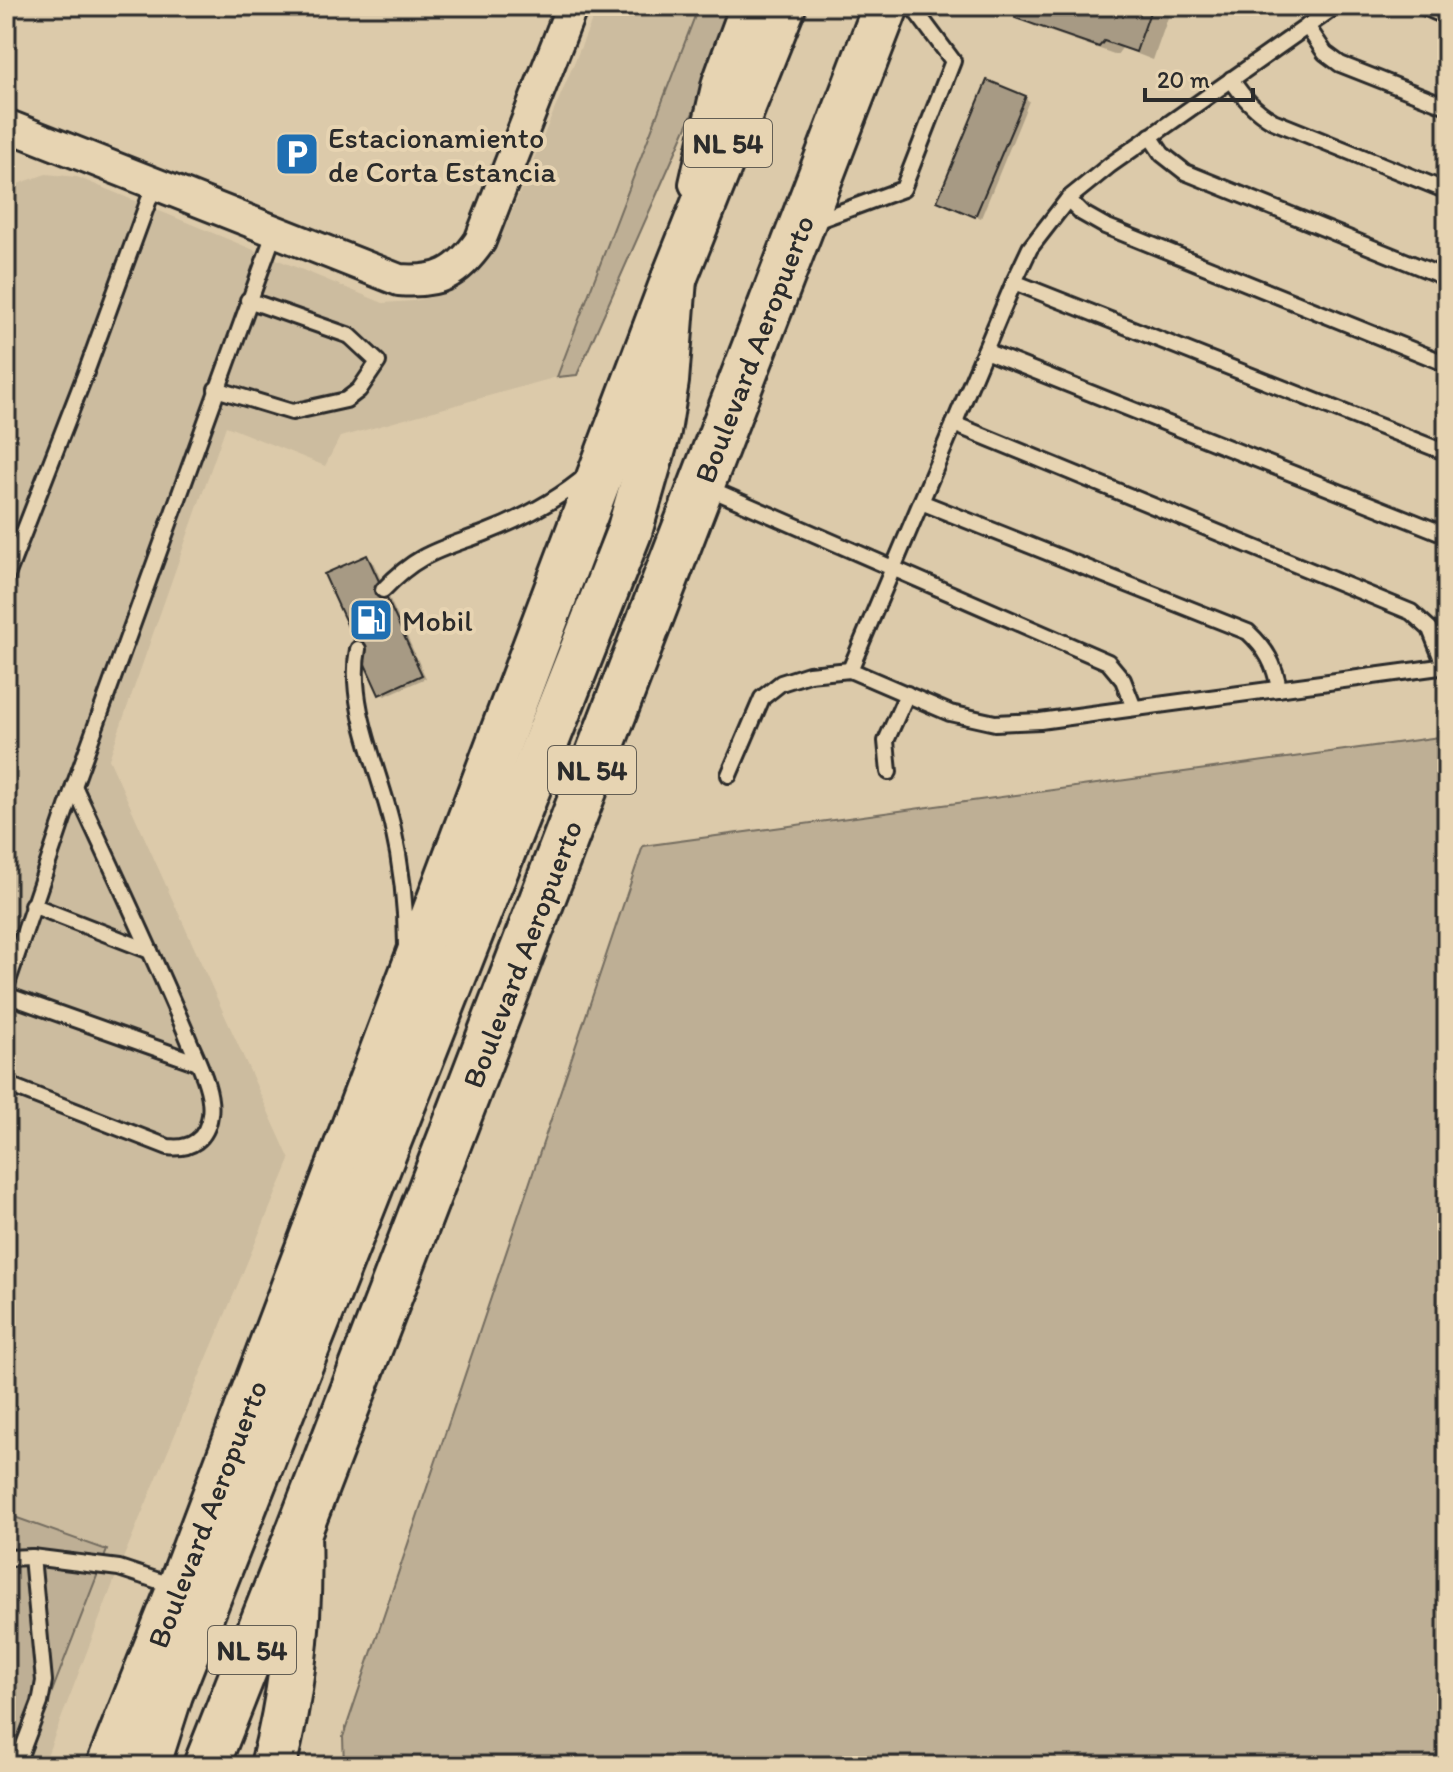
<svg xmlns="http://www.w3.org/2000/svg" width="1453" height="1772" font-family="Itim,sans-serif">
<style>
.built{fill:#ccbc9f}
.green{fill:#beaf95;stroke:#746d60;stroke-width:2}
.shadow{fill:#0003}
.building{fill:#a79a84;stroke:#2b2b2b;stroke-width:2}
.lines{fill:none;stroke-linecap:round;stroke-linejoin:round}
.service-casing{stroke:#2b2b2b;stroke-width:20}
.minor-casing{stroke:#2b2b2b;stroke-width:36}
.trunk-casing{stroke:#2b2b2b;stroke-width:50}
.motorway-casing{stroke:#2b2b2b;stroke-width:50}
.service{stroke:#e7d4b2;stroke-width:14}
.minor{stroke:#e7d4b2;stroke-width:30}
.trunk{stroke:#e7d4b2;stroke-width:44}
.motorway{stroke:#e7d4b2;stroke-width:44}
.labels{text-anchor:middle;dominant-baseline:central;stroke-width:8;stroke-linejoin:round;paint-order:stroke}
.shield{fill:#e7d4b2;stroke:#635e54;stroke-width:2}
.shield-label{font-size:28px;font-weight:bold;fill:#2b2b2b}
.poi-label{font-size:30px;fill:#2b2b2b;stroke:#e7d4b2;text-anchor:start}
.street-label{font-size:30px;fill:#2b2b2b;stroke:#e7d4b2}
</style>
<rect width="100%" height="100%" fill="#dccaaa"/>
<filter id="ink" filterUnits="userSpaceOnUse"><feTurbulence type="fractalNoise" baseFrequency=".0125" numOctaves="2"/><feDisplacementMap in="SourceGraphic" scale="16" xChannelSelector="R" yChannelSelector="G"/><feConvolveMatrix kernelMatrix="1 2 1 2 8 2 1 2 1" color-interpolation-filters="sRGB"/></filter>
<g filter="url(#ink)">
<polygon class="built" points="598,6 729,6 577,375 557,377 340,437 325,466 226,426 109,759 290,1160 119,1568 43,1766 6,1766 6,192 15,185 46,174 77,177 383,303 413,301 437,296 480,268 507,223"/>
<g class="green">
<polygon points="694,6 735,6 703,90 577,375 557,377 698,8"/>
<polygon points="1447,736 1447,1766 344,1766 343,1737 643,846"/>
<polygon points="6,1514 107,1550 23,1766 6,1766"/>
</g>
<g class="shadow">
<polygon points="1021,6 1165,6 1171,9 1153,60 1122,48 1117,55 1034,26 1017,17"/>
<polygon points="1025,98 1029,101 981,218 944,202"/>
<polygon points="367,557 372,560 426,678 385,696 380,693"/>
</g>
<g class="building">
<polygon points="1019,6 1152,6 1136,52 1104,41 1099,47 1015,18"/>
<polygon points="987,80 1026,96 975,217 937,201"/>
<polygon points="367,555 422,675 379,695 324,574"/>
</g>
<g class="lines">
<g class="service-casing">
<g id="service">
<polyline points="1422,6 1447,17"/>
<polyline points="1307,26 1325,53 1340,64 1447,106"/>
<path d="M1231,79C1243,97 1254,110 1273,121L1447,191"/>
<polyline points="1150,136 1162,154 1185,172 1447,278"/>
<polyline points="1068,199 1082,213 1105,226 1447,364"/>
<polyline points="813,222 903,189 953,61 912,6"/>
<polyline points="1014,282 1447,453"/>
<polyline points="985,351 1447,535"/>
<polyline points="216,389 292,412 346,400 359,390 378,362 350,336 248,300"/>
<polyline points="954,424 1411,612 1430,629 1445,667"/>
<polyline points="706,487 1108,662 1123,680 1134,708"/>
<path d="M921,502L1248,632C1266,649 1275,664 1279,689"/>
<polyline points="6,578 85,375 155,183"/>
<path d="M383,590C418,553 439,550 485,533C521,519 558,500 588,474"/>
<path d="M358,649C347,704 379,769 392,824C401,863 406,906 406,946"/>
<polyline points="850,670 1014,282 1030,248 1068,199 1110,165 1336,6"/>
<polyline points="889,772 886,741 907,694"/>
<polyline points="729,775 762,698 781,683 809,674 850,670 950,713 995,723 1040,721 1447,666"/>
<polyline points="32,905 150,951"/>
<polyline points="6,987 74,786 275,231"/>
<polyline points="6,995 198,1063"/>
<path d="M6,1084L168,1147C191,1150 207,1139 210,1115C214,1089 195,1057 186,1033C151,950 112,868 74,786"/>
<polyline points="6,1558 32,1557 119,1568 174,1586"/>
<polyline points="16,1766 40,1703 44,1681 32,1557"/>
</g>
</g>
<g class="minor-casing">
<g id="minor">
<path d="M6,125L399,280C439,283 457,274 480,241L572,6"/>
<polyline points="695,184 718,82 746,6"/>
</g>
</g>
<g class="trunk-casing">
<g id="trunk">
<polyline points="109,1766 180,1588 674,279 783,6"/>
<polyline points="206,1766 298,1534 886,6"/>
</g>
</g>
<g class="motorway-casing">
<g id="motorway">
<polyline points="147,1766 170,1694 629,532 658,431 666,381 674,279"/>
<path d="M273,1766C293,1689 301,1614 298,1534"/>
</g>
</g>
<use href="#service" class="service"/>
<use href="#minor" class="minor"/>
<use href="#trunk" class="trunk"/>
<use href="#motorway" class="motorway"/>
</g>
</g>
<defs>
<g id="parking-square" transform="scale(2.3)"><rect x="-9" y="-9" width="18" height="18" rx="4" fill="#1f6fb2" stroke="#e7d4b2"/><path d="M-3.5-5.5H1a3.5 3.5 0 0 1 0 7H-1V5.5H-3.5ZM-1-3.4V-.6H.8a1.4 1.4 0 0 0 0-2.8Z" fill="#fff"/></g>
<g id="fuel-square" transform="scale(2.3)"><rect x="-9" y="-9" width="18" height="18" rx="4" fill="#1f6fb2" stroke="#e7d4b2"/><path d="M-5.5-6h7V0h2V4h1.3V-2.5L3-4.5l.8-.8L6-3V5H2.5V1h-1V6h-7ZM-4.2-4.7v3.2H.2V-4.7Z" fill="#fff"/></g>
</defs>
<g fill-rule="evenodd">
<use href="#parking-square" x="297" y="154"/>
<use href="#fuel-square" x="371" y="620"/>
</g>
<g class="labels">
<g class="shield">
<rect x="684" y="119" width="88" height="48" rx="6"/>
<rect x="548" y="746" width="88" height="48" rx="6"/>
<rect x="208" y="1626" width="88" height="48" rx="6"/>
</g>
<g class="shield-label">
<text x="728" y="143">NL 54</text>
<text x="592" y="770">NL 54</text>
<text x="252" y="1650">NL 54</text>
</g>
<g class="poi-label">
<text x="328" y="137">Estacionamiento<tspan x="328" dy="34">de Corta Estancia</tspan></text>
<text x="402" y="620">Mobil</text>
</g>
<g class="street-label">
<text transform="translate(754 349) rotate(-69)">Boulevard Aeropuerto</text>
<text transform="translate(522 954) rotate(-69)">Boulevard Aeropuerto</text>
<text transform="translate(207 1514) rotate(-69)">Boulevard Aeropuerto</text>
</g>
</g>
<rect width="1453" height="1772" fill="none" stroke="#e7d4b2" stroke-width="32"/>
<rect x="16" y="16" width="1421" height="1740" fill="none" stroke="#2b2b2b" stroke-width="3" filter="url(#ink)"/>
<path d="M1145 88v12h108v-12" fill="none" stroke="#2b2b2b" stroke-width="4"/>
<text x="1157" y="88" font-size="24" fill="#2b2b2b" stroke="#e7d4b2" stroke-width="6" paint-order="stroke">20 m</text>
</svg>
